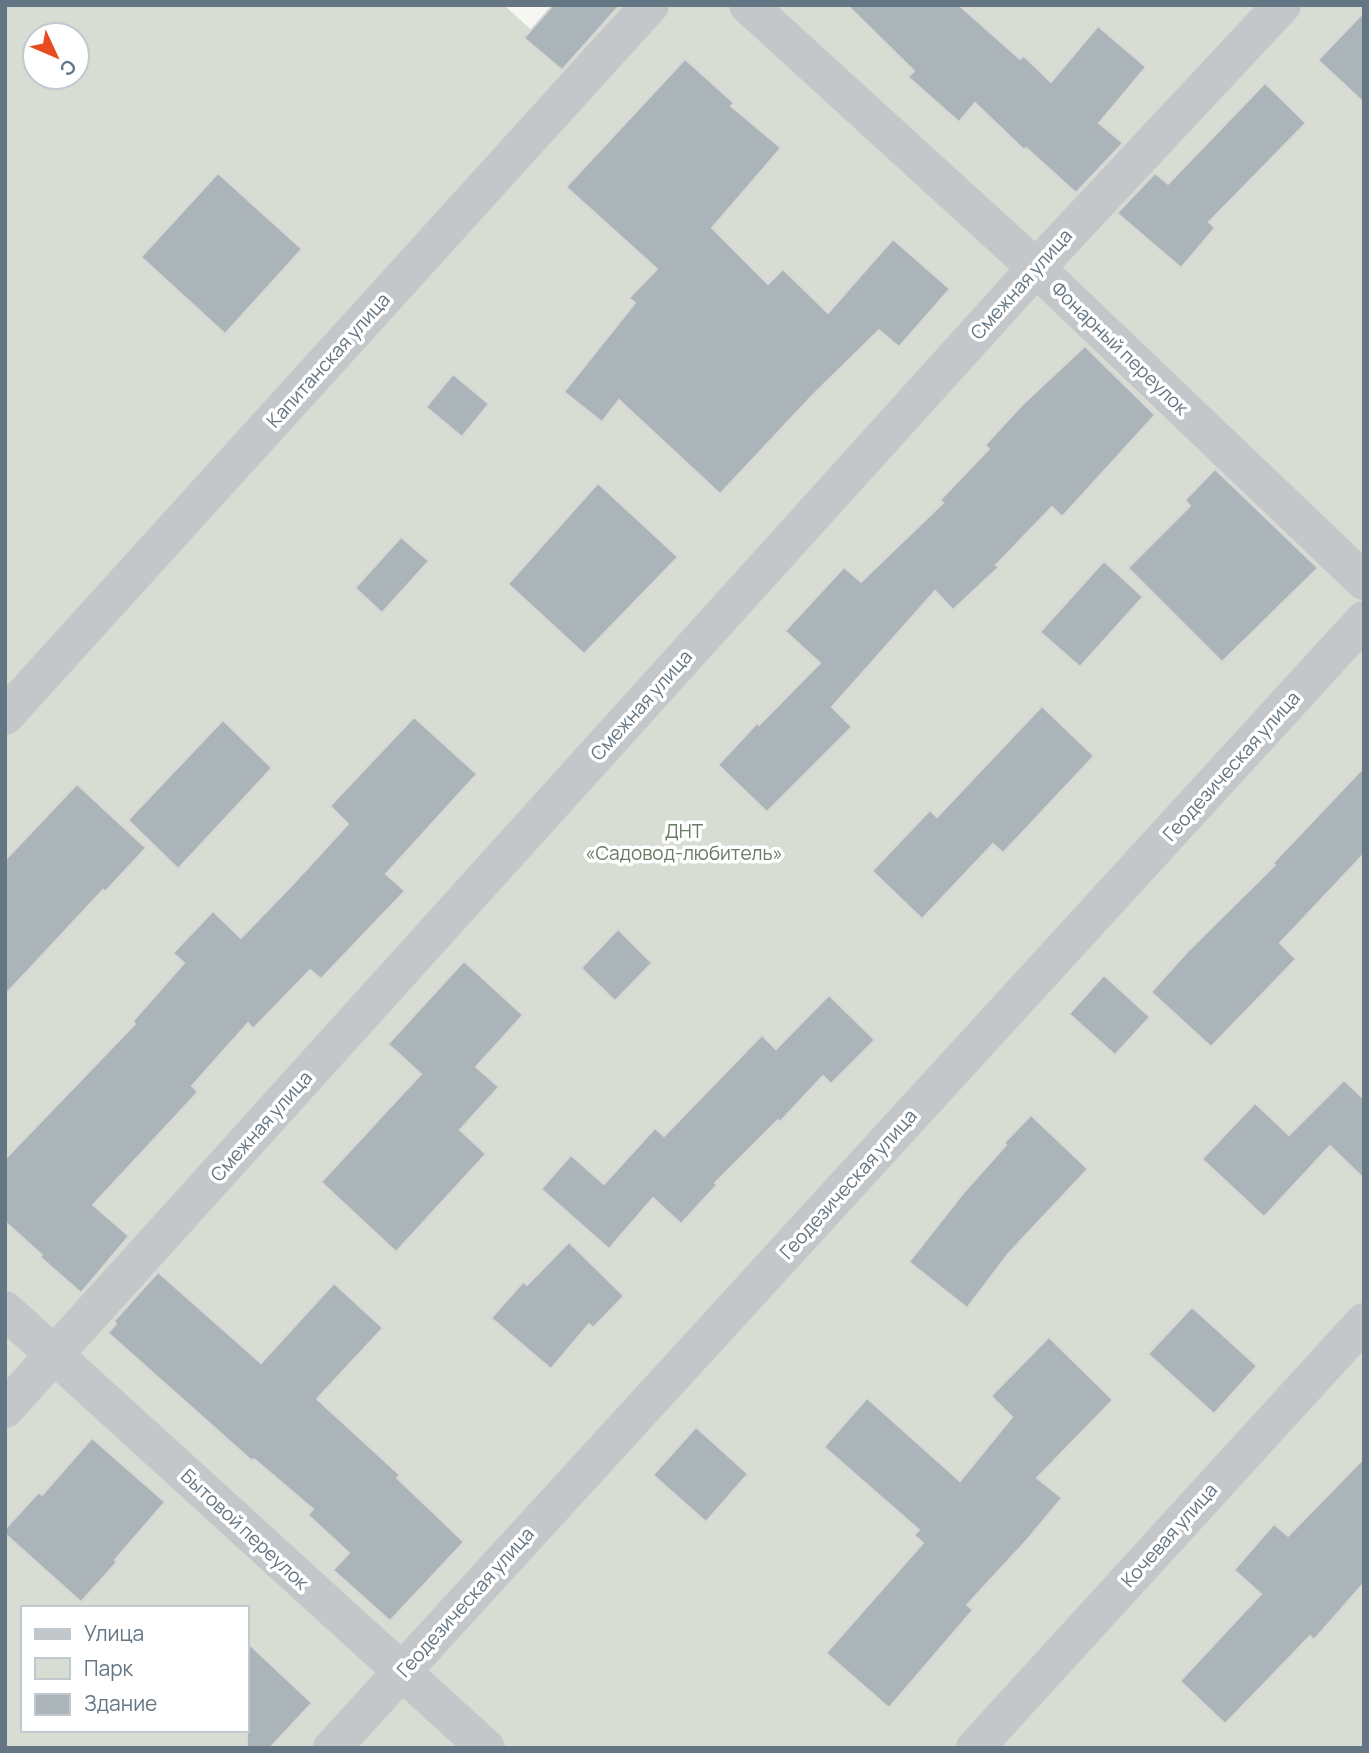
<svg xmlns="http://www.w3.org/2000/svg" width="1369" height="1753" font-family="Manrope,sans-serif">
<style>
.green{fill:#d7ddd3;fill-rule:evenodd}
.building{fill:#abb4b9;stroke:#d7d7d5;stroke-width:2}
.lines{fill:none;stroke-linecap:round;stroke-linejoin:round}
.minor{stroke:#c3c7ca;stroke-width:38}
.labels{text-anchor:middle;dominant-baseline:central;stroke-width:7;stroke-linejoin:round;paint-order:stroke}
.street-label{font-size:19px;fill:#647684;stroke:#fff}
.park-label{font-size:19px;fill:#687b63;stroke:#fff}
</style>
<rect width="100%" height="100%" fill="#f6f6f2"/>
<path class="green" d="M5,5H504L563,59L613,5H1364V1748H5ZM35,35H77V77H35ZM23,1608H247V1730H23Z"/>
<g class="building">
<polygon points="553,5 620,5 562,70 524,38"/>
<polygon points="847,5 959,5 1020,59 1024,56 1051,82 1098,26 1146,67 1099,123 1123,143 1076,193 1026,148 1024,150 975,103 959,122 908,77 914,71"/>
<polygon points="1364,12 1364,103 1318,60"/>
<polygon points="685,59 734,103 731,106 781,148 712,228 768,284 783,269 828,313 893,239 950,289 899,347 879,330 811,397 720,494 619,400 602,422 564,392 635,303 629,298 657,269 566,187"/>
<polygon points="1265,83 1306,123 1209,222 1215,228 1181,268 1117,213 1155,173 1168,184"/>
<polygon points="218,173 302,249 225,334 141,257"/>
<polygon points="1085,346 1155,415 1062,517 1052,507 996,565 999,567 953,610 935,591 832,707 852,727 767,812 718,765 757,723 759,725 820,663 785,631 844,567 861,582 943,503 940,500 989,449 985,445 1023,404"/>
<polygon points="453,374 489,404 462,437 426,407"/>
<polygon points="1215,469 1318,568 1222,662 1128,568 1190,506 1185,500"/>
<polygon points="598,483 678,557 584,654 508,584"/>
<polygon points="401,537 429,561 382,613 355,588"/>
<polygon points="1104,561 1143,597 1080,667 1040,632"/>
<polygon points="1042,706 1094,756 1003,853 993,844 922,919 872,871 930,810 937,817"/>
<polygon points="414,717 477,774 386,874 405,891 321,979 310,970 253,1029 248,1023 192,1086 198,1092 93,1205 129,1236 81,1293 40,1257 42,1255 5,1222 5,1159 135,1024 133,1021 184,963 173,953 213,911 241,938 293,884 348,824 330,806"/>
<polygon points="223,720 272,768 178,869 128,820"/>
<polygon points="1364,767 1364,854 1280,943 1296,959 1211,1047 1151,992 1188,951 1275,865 1273,863"/>
<polygon points="77,784 146,848 105,892 103,890 5,995 5,860"/>
<polygon points="618,929 652,963 615,1001 581,968"/>
<polygon points="464,961 523,1015 476,1067 499,1087 460,1130 486,1154 396,1252 321,1182 421,1074 388,1044"/>
<polygon points="1104,975 1150,1017 1115,1055 1069,1014"/>
<polygon points="829,995 875,1040 831,1084 823,1076 780,1122 778,1120 715,1183 717,1185 681,1224 653,1198 609,1249 541,1189 571,1155 604,1184 655,1128 664,1136 762,1035 776,1049"/>
<polygon points="1344,1080 1364,1099 1364,1179 1330,1146 1264,1217 1202,1159 1255,1103 1289,1135"/>
<polygon points="1031,1115 1088,1169 1009,1253 967,1308 909,1262 965,1191 1006,1145 1004,1143"/>
<polygon points="569,1242 624,1296 593,1328 589,1324 551,1369 491,1318 523,1282 527,1285"/>
<polygon points="158,1272 261,1363 334,1283 383,1328 317,1399 400,1475 397,1478 464,1542 390,1621 333,1570 349,1553 308,1515 313,1509 254,1459 252,1461 108,1333 116,1324 114,1321"/>
<polygon points="1192,1307 1257,1366 1214,1414 1148,1354"/>
<polygon points="1049,1337 1113,1400 1037,1478 1062,1498 1027,1540 967,1605 973,1610 889,1708 826,1653 923,1543 914,1535 919,1530 824,1447 867,1398 960,1481 1012,1417 991,1396"/>
<polygon points="696,1427 748,1474 706,1522 653,1475"/>
<polygon points="92,1438 165,1502 115,1560 117,1562 81,1602 5,1534 5,1529 39,1492 42,1495"/>
<polygon points="1364,1458 1364,1583 1314,1640 1310,1636 1225,1724 1180,1681 1261,1594 1234,1570 1274,1524 1288,1536"/>
<polygon points="247,1642 312,1703 270,1748 247,1748"/>
</g>
<g class="lines">
<g class="minor">
<polyline points="748,5 1036,268 1364,581"/>
<polyline points="5,716 650,5"/>
<polyline points="5,1310 486,1748"/>
<polyline points="5,1409 1036,268 1282,5"/>
<polyline points="332,1748 1364,620"/>
<polyline points="975,1748 1364,1322"/>
</g>
</g>
<g class="labels">
<g class="street-label">
<text transform="translate(1021 284) rotate(-48)">Смежная улица</text>
<text transform="translate(1120 348) rotate(44)">Фонарный переулок</text>
<text transform="translate(328 360) rotate(-48)">Капитанская улица</text>
<text transform="translate(641 705) rotate(-48)">Смежная улица</text>
<text transform="translate(1231 766) rotate(-48)">Геодезическая улица</text>
<text transform="translate(261 1126) rotate(-48)">Смежная улица</text>
<text transform="translate(848 1184) rotate(-48)">Геодезическая улица</text>
<text transform="translate(245 1529) rotate(43)">Бытовой переулок</text>
<text transform="translate(1169 1535) rotate(-48)">Кочевая улица</text>
<text transform="translate(465 1602) rotate(-48)">Геодезическая улица</text>
</g>
<g class="park-label">
<text x="684" y="831">ДНТ<tspan x="684" dy="22">«Садовод-любитель»</tspan></text>
</g>
</g>
<rect width="1369" height="1753" fill="none" stroke="#647684" stroke-width="14"/>
<rect x="21" y="1606" width="228" height="126" fill="#ffffff" stroke="#c1c8ce" stroke-width="2"/>
<rect x="35" y="1629" width="35" height="10" fill="#c3c7ca" stroke="#c1c8ce" stroke-width="2"/>
<text x="84" y="1641" font-size="21" fill="#647684">Улица</text>
<rect x="35" y="1658" width="35" height="21" fill="#d7ddd3" stroke="#c1c8ce" stroke-width="2"/>
<text x="84" y="1676" font-size="21" fill="#647684">Парк</text>
<rect x="35" y="1694" width="35" height="21" fill="#abb4b9" stroke="#c1c8ce" stroke-width="2"/>
<text x="84" y="1711" font-size="21" fill="#647684">Здание</text>
<g transform="translate(56 56) rotate(134)"><circle r="33" fill="#ffffff" stroke="#c1c8ce" stroke-width="2"/>
<path d="M0-5L12 26L0 18L-12 26Z" fill="#e74c21"/>
<text y="-10" font-size="19" font-weight="bold" text-anchor="middle" fill="#647684">С</text>
</g>
</svg>
